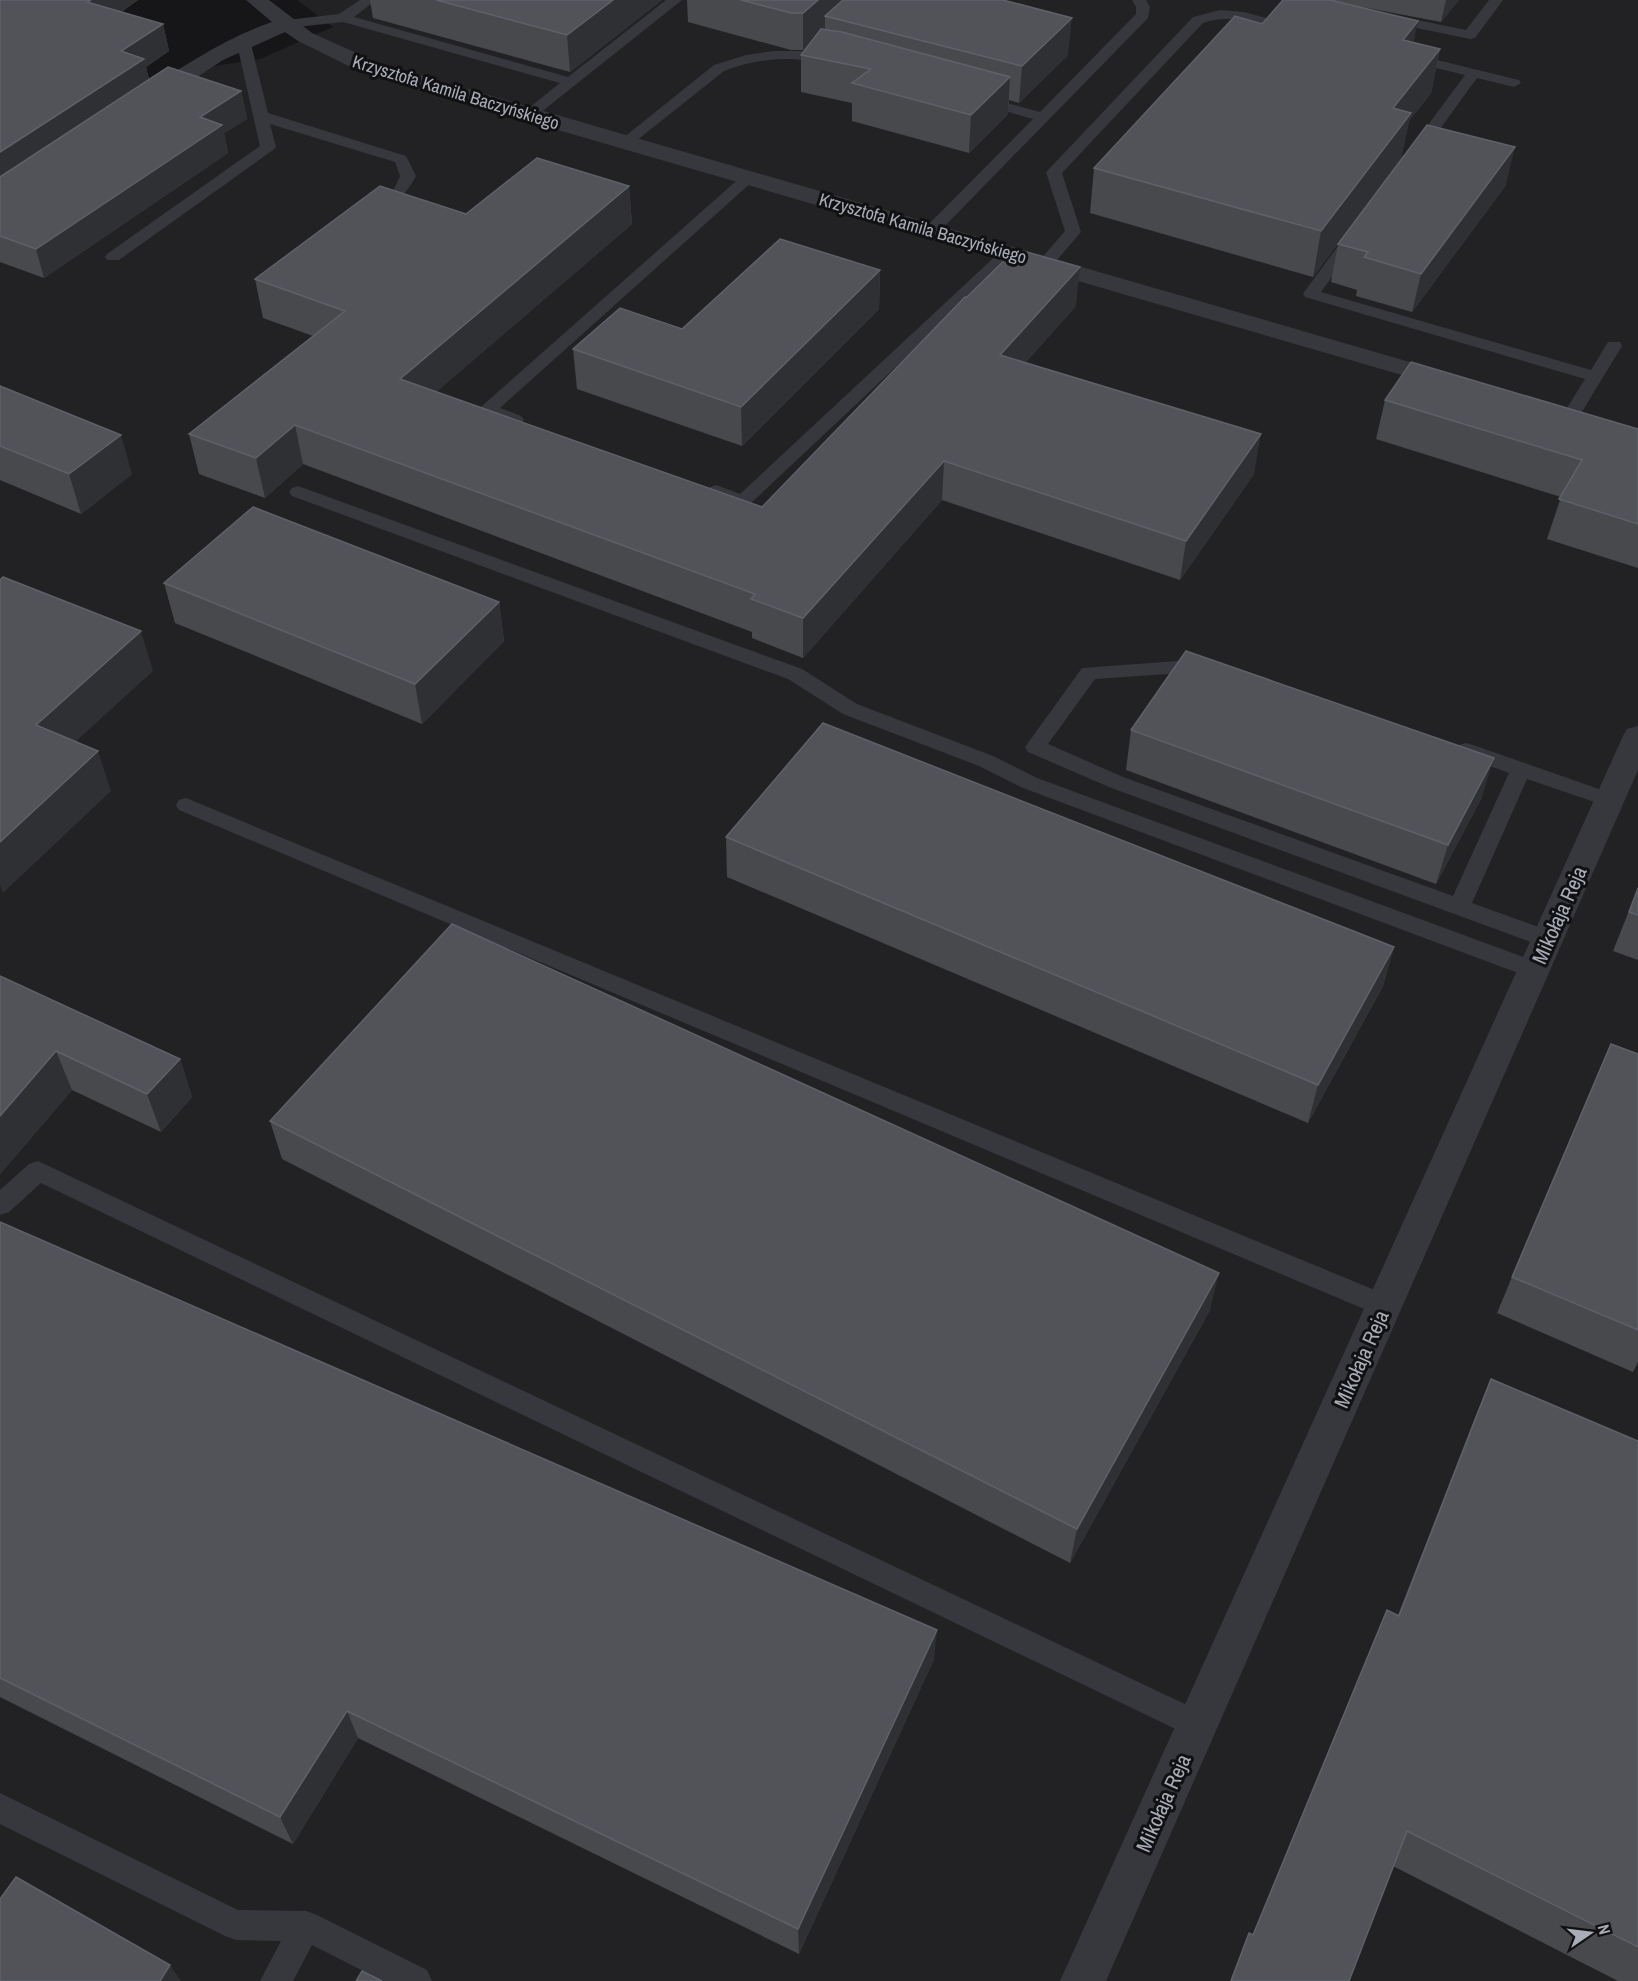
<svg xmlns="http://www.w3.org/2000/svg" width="1638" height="1981" font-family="'Archivo Narrow',sans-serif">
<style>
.built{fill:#222225}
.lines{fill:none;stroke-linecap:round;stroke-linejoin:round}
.lane{fill:#37383d;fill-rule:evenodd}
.street{fill:#37383d;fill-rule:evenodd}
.wall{fill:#47494d}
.shaded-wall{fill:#2f3033}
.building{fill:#525359;stroke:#5f6168;stroke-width:1.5}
.labels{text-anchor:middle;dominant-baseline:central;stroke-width:6;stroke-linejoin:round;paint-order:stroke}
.far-street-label{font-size:18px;fill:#a8adb8;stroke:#111113}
.street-label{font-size:21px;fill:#a8adb8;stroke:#111113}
</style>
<rect width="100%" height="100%" fill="#161618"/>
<polygon class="built" points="297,0 1638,0 1638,1981 0,1981 0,208 208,67 260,59 333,27"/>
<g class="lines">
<g class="lane">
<polygon points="360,0 376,0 354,17 568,77 666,0 682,0 535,117 530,118 523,114 525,111 560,83 343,22 287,28 280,24 287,20 339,14"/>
<polygon points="1132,0 1146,0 1150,7 1148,18 937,234 925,234 923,231 925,228 1033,119 973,102 971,99 973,96 978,95 1040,112 1136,14 1136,7"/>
<polygon points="1489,0 1503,0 1475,38 1470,39 1388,22 1381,18 1388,14 1466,30"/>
<path d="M1220,10L1244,12L1296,26L1298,29L1291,33C1263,26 1232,12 1203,23L1062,173L1081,232L1051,267H1039L1037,264L1039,261L1065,231L1046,172L1049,169L1193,17Z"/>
<path d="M243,36L250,40L268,113L406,156L416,176C408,191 388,219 368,214L366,211L368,208L394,189L400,176L395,162L270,124L276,147L273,150L119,260H107L105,257L107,254L260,146L236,40Z"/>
<path d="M774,51H802L835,56L837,59C830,67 815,61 805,60C777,57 750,61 724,71L631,145H621L618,142L714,65L746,55Z"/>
<polygon points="1408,53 1519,80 1521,83 1514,87 1477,78 1421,155 1411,155 1408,152 1465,75 1403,60 1401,57"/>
<polygon points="748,173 756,178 753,181 500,408 521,416 524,420 521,424 509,424 482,414 479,410 482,406 743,175"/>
<polygon points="1352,233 1360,238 1321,292 1591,370 1608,342 1620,342 1622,346 1577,420 1565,420 1562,416 1585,379 1305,297 1303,294 1305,291 1346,235"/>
<polygon points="1008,248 1014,250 1016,253 1014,256 749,505 743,507 710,495 707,491 710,487 716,485 740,494 1002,250"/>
<polygon points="298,486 802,669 857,704 993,756 1037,778 1542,964 1545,970 1542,976 1534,978 1526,976 1023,788 979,766 843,714 788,679 292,496 289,492 292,488"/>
<polygon points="1205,659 1212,661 1215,666 1212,671 1095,679 1048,744 1123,777 1453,896 1509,773 1459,755 1456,750 1459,745 1466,743 1473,745 1616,795 1619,800 1616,805 1609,807 1527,779 1472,903 1555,933 1558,939 1555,945 1547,947 1539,945 1109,787 1028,752 1025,747 1082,668"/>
<polygon points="186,798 1394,1298 1398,1306 1394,1314 1385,1317 1376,1314 179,810 176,805 179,800"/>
<polygon points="38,1161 1208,1715 1212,1725 1208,1735 1198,1739 1188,1735 41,1183 9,1212 0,1215 0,1190 29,1164"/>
<polygon points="0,1793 238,1910 306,1911 317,1915 427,1970 432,1981 383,1981 312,1945 293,1981 260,1981 281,1941 236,1940 225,1936 0,1824"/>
</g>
<g class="street">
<path d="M246,0H269L312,33L381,64L1458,376L1462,381L1458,386L1449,389L1440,386L365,74L298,41L285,32L223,60L158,103L150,105L142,103L139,98L142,93C184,66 225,38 272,22Z"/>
<polygon points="1638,726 1638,770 1106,1981 1060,1981 1623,736 1627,729"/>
</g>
</g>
<g class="wall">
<polygon points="0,0 138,0 121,12 163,24 169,51 146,67 149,79 241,91 247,119 224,133 228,153 44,278 0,262"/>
<polygon points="370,0 662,0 570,72 373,18"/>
<polygon points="687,0 1003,0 1068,55 1019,103 1009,100 1008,114 969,153 852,121 852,103 801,92 801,55 810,44 803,50 791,50 688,22"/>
<polygon points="1283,0 1459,0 1441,22 1341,3 1414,42 1440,49 1431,93 1409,121 1401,158 1313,277 1090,213 1094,168 1262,24"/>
<polygon points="1506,185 1412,312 1356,296 1357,290 1331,282 1338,244"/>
<polygon points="629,186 632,224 436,392 762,507 1076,306 1025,363 1254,474 1180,580 942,500 803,658 752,638 752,632 303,464 265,498 199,474 189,434 313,336 263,318 255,279 466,214"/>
<polygon points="880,270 879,309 742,446 577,389 573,349 682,329"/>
<polygon points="0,386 132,474 81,514 0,480"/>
<polygon points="1385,400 1638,429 1638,568 1547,539 1561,497 1376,439"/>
<polygon points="164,583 499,602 504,641 422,724 175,623"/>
<polygon points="1131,730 1482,797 1436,884 1126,770"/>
<polygon points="726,837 1394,947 1383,986 1308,1123 727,877"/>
<polygon points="1638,888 1638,960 1613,951"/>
<polygon points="0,976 180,1059 192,1097 161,1132 72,1090 0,1174"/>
<polygon points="1638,1054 1638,1362 1633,1372 1497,1313 1512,1277"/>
<polygon points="270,1121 1210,1310 1070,1563 282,1159"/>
<polygon points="0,1222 934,1659 799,1954 358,1738 293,1844 0,1697"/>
<polygon points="1491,1379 1638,1441 1638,1981 1618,1981 1393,1866 1349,1981 1230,1981 1249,1933 1253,1935 1398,1615 1474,1420"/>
</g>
<g class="shaded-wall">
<polygon points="91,0 138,0 94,29 87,2"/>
<polygon points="613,0 662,0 570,72 567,35"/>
<polygon points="818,0 861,0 825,16 825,31 803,50 803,13"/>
<polygon points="1446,0 1459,0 1441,22"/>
<polygon points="1072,18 1068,55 1019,103 1022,66"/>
<polygon points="1418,21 1409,65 1403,40"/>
<polygon points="163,24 169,51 146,67 150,86 0,185 0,152 121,51"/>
<polygon points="1440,49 1431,93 1409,121 1401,158 1313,277 1321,231 1393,108"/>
<polygon points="1010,77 1008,114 969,153 971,115"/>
<polygon points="241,91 247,119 224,133 228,153 44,278 36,249 200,117"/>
<polygon points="1515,147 1506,185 1412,312 1421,274"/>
<polygon points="629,186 632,224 406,418 400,379"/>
<polygon points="1080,267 1076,306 997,394 1000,355"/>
<polygon points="880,270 879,309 742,446 741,407"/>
<polygon points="295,425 303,464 265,498 256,458"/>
<polygon points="1261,434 1254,474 1180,580 1186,541"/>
<polygon points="121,435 132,474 81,514 69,474"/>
<polygon points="944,461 942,500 803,658 803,618"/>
<polygon points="499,602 504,641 422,724 415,684"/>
<polygon points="141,631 153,671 50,765 36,725"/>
<polygon points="98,751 111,791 3,893 0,885 0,842"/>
<polygon points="1494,758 1482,797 1436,884 1448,845"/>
<polygon points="1394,947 1383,986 1308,1123 1318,1085"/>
<polygon points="56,1051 72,1090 0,1174 0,1116"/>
<polygon points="180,1059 192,1097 161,1132 147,1094"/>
<polygon points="1219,1273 1210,1310 1070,1563 1077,1529"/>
<polygon points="937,1630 934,1659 799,1954 798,1929"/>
<polygon points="347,1711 358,1738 293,1844 280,1817"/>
<polygon points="170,1965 181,1981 160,1981"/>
</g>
<g class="building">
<polygon points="0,0 91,0 87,2 163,24 121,51 144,59 0,152"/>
<polygon points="436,0 613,0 567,35"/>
<polygon points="741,0 818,0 803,13 791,13"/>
<polygon points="843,0 1003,0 1072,18 1022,66 825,16"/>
<polygon points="1283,0 1330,0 1418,21 1403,40 1440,49 1393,108 1411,113 1321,231 1094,168 1235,16 1262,24"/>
<polygon points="821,29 842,32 1010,77 971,115 852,83 871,69 801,55"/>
<polygon points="168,67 241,91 200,117 222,125 36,249 0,236 0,177"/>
<polygon points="1427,125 1515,147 1421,274 1364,257 1368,252 1338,244"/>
<polygon points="537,158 629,186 400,379 762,507 965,297 967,297 1016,249 1080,267 1000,355 1261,434 1186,541 944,461 803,618 751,599 755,594 295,425 256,458 189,434 345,311 255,279 380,186 466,214"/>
<polygon points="780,239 880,270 741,407 573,349 620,308 682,329"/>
<polygon points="1411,362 1638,429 1638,524 1559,499 1582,460 1385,400"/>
<polygon points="0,386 121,435 69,474 0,446"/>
<polygon points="253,507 499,602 415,684 164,583"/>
<polygon points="3,577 141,631 36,725 98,751 0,842 0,580"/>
<polygon points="1186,651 1494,758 1448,845 1131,730"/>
<polygon points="823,723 1394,947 1318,1085 726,837"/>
<polygon points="1638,888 1638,915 1629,912"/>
<polygon points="452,924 1219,1273 1077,1529 270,1121"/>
<polygon points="0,976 180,1059 147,1094 56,1051 0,1116"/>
<polygon points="1611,1044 1638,1054 1638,1330 1512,1277"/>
<polygon points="0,1222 937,1630 798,1929 347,1711 280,1817 0,1678"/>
<polygon points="1491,1379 1638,1441 1638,1947 1407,1831 1349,1981 1231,1981 1249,1933 1253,1935 1387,1610 1399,1616"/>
<polygon points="16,1877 170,1965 160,1981 0,1981 0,1899"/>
<polygon points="362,1971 382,1981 356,1981"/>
</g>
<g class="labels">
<g class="far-street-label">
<text transform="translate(456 92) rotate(17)">Krzysztofa Kamila Baczyńskiego</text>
<text transform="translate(923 228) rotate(16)">Krzysztofa Kamila Baczyńskiego</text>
</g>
<g class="street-label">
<text transform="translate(1559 915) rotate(-66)">Mikołaja Reja</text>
<text transform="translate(1361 1359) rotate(-66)">Mikołaja Reja</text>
<text transform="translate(1163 1803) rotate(-66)">Mikołaja Reja</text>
</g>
</g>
<g transform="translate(1590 1933) rotate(76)" stroke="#111113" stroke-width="4.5" paint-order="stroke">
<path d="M0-4.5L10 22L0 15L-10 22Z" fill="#a8adb8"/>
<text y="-9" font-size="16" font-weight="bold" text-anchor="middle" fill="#a8adb8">N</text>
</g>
</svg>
